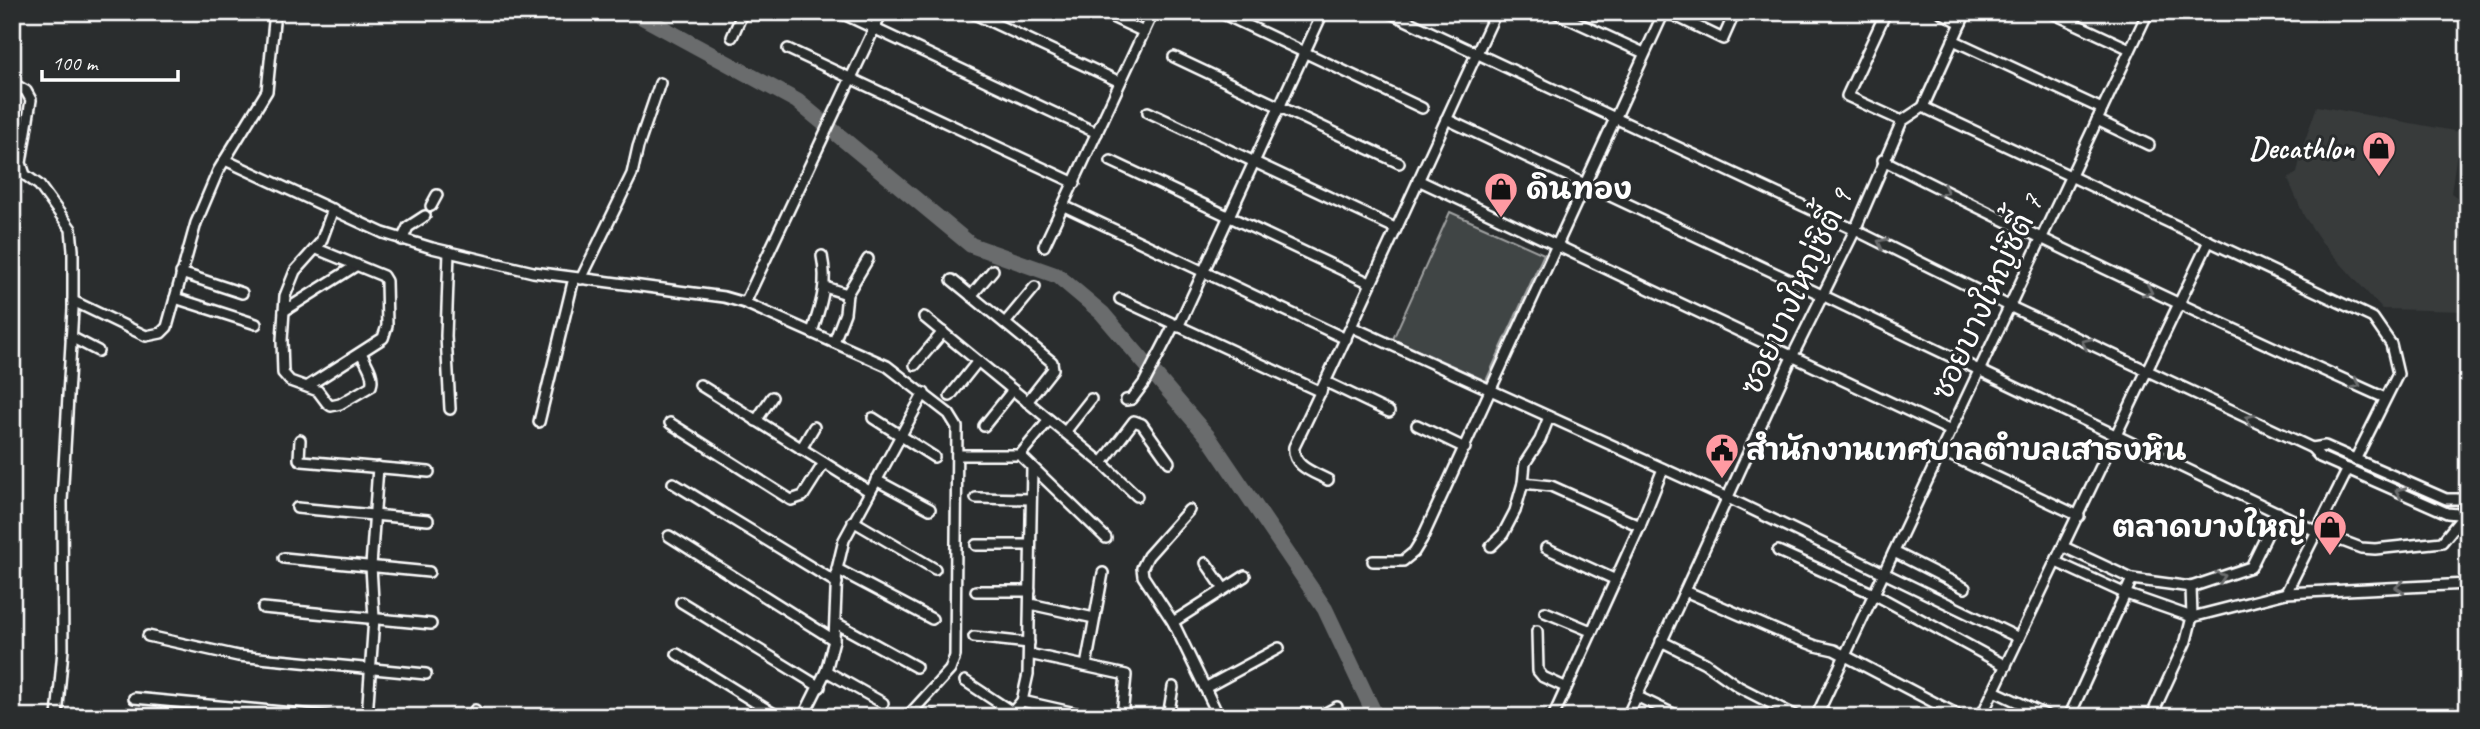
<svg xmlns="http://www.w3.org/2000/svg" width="2480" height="729" font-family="Caveat,'Playpen Sans Thai',sans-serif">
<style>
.built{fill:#373a3b}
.green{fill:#414445;stroke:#a0a2a2;stroke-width:2}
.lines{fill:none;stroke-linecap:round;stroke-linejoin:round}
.river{stroke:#6a6c6d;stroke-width:16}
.minor-casing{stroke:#fff;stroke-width:14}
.minor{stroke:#2a2d2e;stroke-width:9}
.oneway{stroke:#6a6c6d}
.labels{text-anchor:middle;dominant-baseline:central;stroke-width:6;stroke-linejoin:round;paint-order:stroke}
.poi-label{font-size:30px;font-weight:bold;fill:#fff;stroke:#2a2d2e;text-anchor:end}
.street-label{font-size:30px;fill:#fff;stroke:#2a2d2e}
</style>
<rect width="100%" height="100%" fill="#2a2d2e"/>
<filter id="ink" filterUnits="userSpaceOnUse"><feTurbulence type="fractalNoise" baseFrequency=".0143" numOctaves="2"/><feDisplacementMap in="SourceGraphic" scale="14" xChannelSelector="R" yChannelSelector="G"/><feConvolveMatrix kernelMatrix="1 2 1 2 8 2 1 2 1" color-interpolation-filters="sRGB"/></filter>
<g filter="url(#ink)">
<polygon class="built" points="2317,106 2460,132 2451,193 2468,205 2468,311 2382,309 2323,244 2304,216 2288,179 2297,173 2303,146"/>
<polygon class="green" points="1450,212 1544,254 1486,381 1393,339"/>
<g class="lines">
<polyline class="river" points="633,12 797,101 971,245 1058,276 1102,313 1209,438 1325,609 1376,717"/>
<g class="minor-casing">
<g id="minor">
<polyline points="839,12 1097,133"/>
<polyline points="970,12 1120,82"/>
<polyline points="1101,12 1144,32"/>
<polyline points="1219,12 1422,108"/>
<polyline points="1388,12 1855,230 2009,306 2312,448 2320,457 2447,513 2468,515"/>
<polyline points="1554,12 1644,53"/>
<polyline points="1667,12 1723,39 1735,12"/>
<polyline points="1886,12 1847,96 1902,121"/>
<polyline points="1941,12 1961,23"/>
<polyline points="2050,12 2130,49"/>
<polyline points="732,37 743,12"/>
<polyline points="1953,40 2102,109"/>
<polyline points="788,49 1075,183"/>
<polyline points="1174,57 1399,163"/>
<polyline points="12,83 26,91 31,100 21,163 25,175 39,185 71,229 73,250 73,309 62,501 63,650 57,717"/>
<polyline points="1923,107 2373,318 2391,344 2398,374 2355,460"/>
<polyline points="1148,112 1395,228"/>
<polyline points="1446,119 1824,296 2316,531 2361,548 2375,549 2442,542 2464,515 2463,500"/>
<polyline points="2097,120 2149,145"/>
<polyline points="225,160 383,233 432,248 533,272 724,297 745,303 887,366 949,414 957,427 955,656 950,670 907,717"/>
<path d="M1883,160C2049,244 2216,322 2385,398"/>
<polyline points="1111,161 1370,283"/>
<polyline points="1418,180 1951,431"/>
<polyline points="431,206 437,195"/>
<polyline points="1064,206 1346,339"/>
<path d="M333,209L321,242L295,271L285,296L282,340L283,373L290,381L318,391L327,403L331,406L340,404L371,386C375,375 366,363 361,353"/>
<polyline points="402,240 408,227 425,216"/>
<polyline points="1044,246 1153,12"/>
<polyline points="449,252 446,336 450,409"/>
<polyline points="181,273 242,293"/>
<polyline points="581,279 632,174 638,147 660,83"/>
<polyline points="952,280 1052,362 1053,369 1027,402"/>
<polyline points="825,287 847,294"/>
<polyline points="971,296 993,270"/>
<polyline points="175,298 256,324"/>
<polyline points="1120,299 1321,392"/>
<polyline points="73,301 146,336 161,333 167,327 196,223 218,171 267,91 275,12"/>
<polyline points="745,303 882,12"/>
<polyline points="284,311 357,265"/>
<polyline points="924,317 1102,463 1137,496"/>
<polyline points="1005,323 1035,287"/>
<polyline points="1178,327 1323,12"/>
<polyline points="1352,327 1728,498 2019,638"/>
<path d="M812,332C821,305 828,285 822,256"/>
<polyline points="71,337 98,351"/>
<polyline points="834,342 845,313 847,294 868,259"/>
<polyline points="915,365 943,332"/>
<polyline points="1326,382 1389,412"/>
<polyline points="700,385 869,491"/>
<polyline points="308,386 383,338 387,326 386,281 383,276 317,249"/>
<polyline points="950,396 978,361"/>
<polyline points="1126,400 1132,399 1144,383 1174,325"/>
<polyline points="873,418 934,457"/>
<polyline points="756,421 772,397"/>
<polyline points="539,422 574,278"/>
<polyline points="670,423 791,500 803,496 824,463"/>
<polyline points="1417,425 1465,448"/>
<polyline points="984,426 1013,390"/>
<polyline points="1065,432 1091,399"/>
<polyline points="300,440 299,459 302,461 429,472"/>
<polyline points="2312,448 2325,446 2446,499 2467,499"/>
<polyline points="801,449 814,427"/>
<polyline points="1941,451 2079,516"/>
<polyline points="957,455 1020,455 1049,420"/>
<polyline points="1020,455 1106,538"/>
<polyline points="1102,463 1134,421 1142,424 1169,462"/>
<polyline points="876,480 930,509"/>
<path d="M1328,480C1313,472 1292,466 1294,447C1364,303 1428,157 1496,12"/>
<polyline points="673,483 837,583"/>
<polyline points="1523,483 1551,486 1640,526"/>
<polyline points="976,498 1031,499"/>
<polyline points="297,508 428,520"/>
<polyline points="1189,510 1148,556 1142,568 1143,576 1173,622 1219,717"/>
<polyline points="853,521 935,569"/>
<polyline points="669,536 834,640"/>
<polyline points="976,545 1030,545"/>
<polyline points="1491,546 1503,534 1515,511 1523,483 1525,463 1540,440 1549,417"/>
<polyline points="2064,547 2132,579 2191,587 2251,567 2278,512"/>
<polyline points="1546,548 1616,580"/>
<polyline points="1778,551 1874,594 2006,666"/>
<polyline points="1894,552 1965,588"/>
<polyline points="284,558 429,572"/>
<polyline points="1373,561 1403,561 1414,552 1422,539 1664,12"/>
<polyline points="2056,562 2126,594 2192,617 2286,593 2468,584"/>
<polyline points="1206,563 1224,589"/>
<polyline points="837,569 932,619"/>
<polyline points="976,591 1030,591"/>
<polyline points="1685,591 1787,635 1816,646 1834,650 1962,717"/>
<polyline points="2286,593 2348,469"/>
<polyline points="681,602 820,687"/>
<polyline points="1030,604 1094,618"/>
<polyline points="263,608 431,624"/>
<polyline points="1545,612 1591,631"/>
<polyline points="1173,622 1245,576"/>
<polyline points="836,623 916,667"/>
<polyline points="1537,631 1538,671 1543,677 1565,687"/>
<polyline points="148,636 238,656 426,674"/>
<polyline points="974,637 1029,643"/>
<polyline points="1661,641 1705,663 1739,687 1798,717"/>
<polyline points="677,654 779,717"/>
<polyline points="1029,654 1126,675 1122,717"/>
<polyline points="1086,666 1103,573"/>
<polyline points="826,671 883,703"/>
<polyline points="965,681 1012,712"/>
<polyline points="1205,688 1279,648"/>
<polyline points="1994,691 2050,717"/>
<polyline points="1636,696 1680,717"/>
<polyline points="134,698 334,717"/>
<polyline points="1022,701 1093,717"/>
<polyline points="475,710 475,717"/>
<polyline points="1819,711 1831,717"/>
<polyline points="934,716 934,717"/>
<polyline points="367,717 374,618 371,566 378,467"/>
<polyline points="803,717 826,671 834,640 837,569 844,540 924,393"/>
<polyline points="1008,717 1022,701 1028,674 1032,468"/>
<polyline points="1168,717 1173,687"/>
<polyline points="1318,717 1337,707"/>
<polyline points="1553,717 1640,526 1663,469"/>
<polyline points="1627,717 1793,355 1855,230 1902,121 1923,107 1966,12"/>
<polyline points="1816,717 2148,12"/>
<polyline points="1981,717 2209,241"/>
<polyline points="2069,717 2132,579"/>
<polyline points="2151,717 2186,641 2192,617 2191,587"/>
</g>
</g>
<use href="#minor" class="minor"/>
</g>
<defs><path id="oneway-chevron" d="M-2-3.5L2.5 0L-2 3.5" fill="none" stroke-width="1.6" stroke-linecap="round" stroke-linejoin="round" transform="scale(1.75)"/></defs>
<g class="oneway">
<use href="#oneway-chevron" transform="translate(1944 191) rotate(27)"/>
<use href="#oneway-chevron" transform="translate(1882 243) rotate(-154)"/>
<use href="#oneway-chevron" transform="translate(2148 291) rotate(25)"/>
<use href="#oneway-chevron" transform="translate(2086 343) rotate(-155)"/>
<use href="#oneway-chevron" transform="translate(2356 384) rotate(24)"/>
<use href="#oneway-chevron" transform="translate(2250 419) rotate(-155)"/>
<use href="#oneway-chevron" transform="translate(2400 492) rotate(-156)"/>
<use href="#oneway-chevron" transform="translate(2221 577) rotate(-18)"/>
<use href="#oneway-chevron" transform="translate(2400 587) rotate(177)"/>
</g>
</g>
<defs>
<g id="shop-pin" transform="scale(1.75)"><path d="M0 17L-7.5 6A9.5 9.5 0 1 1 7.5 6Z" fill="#ff9aa2" stroke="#2a2d2e"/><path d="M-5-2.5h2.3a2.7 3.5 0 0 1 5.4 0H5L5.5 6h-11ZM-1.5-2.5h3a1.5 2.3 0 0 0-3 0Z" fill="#111"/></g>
<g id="civic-pin" transform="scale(1.75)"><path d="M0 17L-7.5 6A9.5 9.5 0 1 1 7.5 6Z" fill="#ff9aa2" stroke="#2a2d2e"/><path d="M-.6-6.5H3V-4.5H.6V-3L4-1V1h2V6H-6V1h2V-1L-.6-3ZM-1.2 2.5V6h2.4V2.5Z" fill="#111"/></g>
</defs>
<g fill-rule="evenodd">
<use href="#shop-pin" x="2379" y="148"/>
<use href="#shop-pin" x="1501" y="189"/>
<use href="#civic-pin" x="1722" y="450"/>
<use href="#shop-pin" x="2330" y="527"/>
</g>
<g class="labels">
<g class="poi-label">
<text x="2354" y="148">Decathlon</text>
<text x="1526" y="189" text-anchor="start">ดินทอง</text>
<text x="1746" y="450" text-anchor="start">สำนักงานเทศบาลตำบลเสาธงหิน</text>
<text x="2306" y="527">ตลาดบางใหญ่</text>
</g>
<g class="street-label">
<text transform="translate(1796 292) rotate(-65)">ซอยบางใหญ่ซิตี้ 9</text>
<text transform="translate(1987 297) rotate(-65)">ซอยบางใหญ่ซิตี้ 7</text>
</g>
</g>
<rect width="2480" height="729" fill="none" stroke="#2a2d2e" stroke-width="42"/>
<rect x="21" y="21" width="2438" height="687" fill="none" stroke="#fff" stroke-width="2.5" filter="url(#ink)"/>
<path d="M42 70v10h136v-10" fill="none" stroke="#ffffff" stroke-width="3.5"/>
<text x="52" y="70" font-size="21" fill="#ffffff" stroke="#2a2d2e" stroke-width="5" paint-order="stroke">100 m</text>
</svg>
